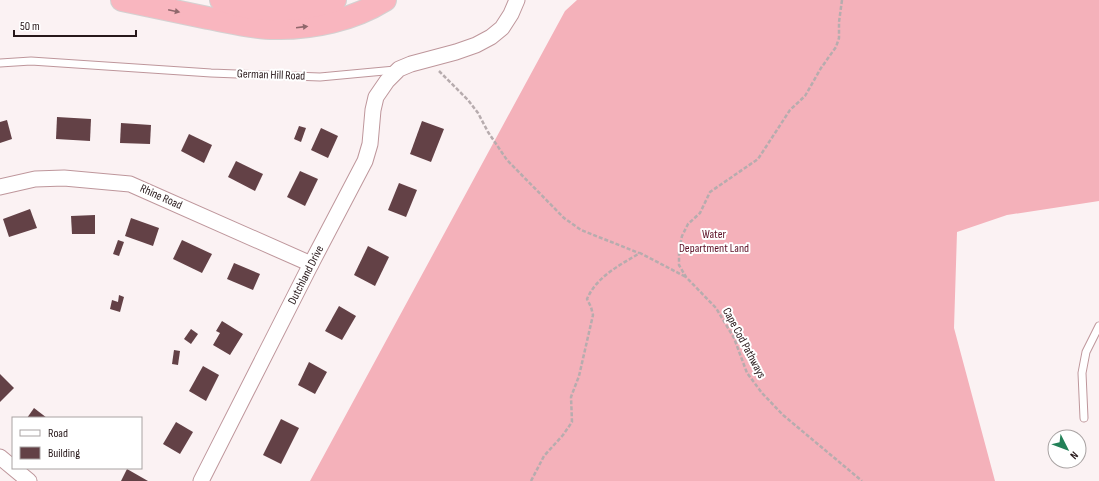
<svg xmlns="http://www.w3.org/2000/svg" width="1099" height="481" font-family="'Sofia Sans Condensed',sans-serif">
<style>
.forest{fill:#f4b1ba}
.building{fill:#634146}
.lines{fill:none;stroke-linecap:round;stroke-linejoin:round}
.service-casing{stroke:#be969b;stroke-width:9}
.minor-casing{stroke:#be969b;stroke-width:17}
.motorway-casing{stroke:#d4d1d1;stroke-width:24}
.path{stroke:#b7acae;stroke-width:2.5;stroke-dasharray:4 2;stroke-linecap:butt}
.service{stroke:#fff;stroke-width:7}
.minor{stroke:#fff;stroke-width:15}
.motorway{stroke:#f9b6bf;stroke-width:22}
.oneway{fill:#90676c}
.labels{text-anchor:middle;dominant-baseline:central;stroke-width:4;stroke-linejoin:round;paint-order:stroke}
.street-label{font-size:12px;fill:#27181a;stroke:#fff}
.park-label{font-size:12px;fill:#5c0f25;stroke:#fff}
</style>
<rect width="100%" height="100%" fill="#fbf2f3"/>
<polygon class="forest" points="577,0 1099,0 1099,201 1007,215 957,232 954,328 995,481 310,481 565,11"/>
<g class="building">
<polygon points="57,117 91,119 90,141 56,139"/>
<polygon points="7,120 12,139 0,143 0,122"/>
<polygon points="422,121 444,129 431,162 410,154"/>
<polygon points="121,123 151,125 150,144 120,143"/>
<polygon points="299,126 306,128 301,142 294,139"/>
<polygon points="321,128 338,136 328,158 311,150"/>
<polygon points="189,134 212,145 204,163 181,151"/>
<polygon points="236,161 263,174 255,191 228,177"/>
<polygon points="300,171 318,179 305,206 287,197"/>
<polygon points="399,183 417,190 406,217 388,210"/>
<polygon points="30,209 37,228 9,237 3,219"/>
<polygon points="95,215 95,234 72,234 71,216"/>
<polygon points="131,218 159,228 153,246 125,236"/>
<polygon points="118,240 124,242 119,256 113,254"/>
<polygon points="182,240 212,254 202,273 173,259"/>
<polygon points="368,246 389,257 375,286 354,275"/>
<polygon points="234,263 260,274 253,290 227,279"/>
<polygon points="119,295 124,297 120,312 110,309 112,300 118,302"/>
<polygon points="339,306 356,316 342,340 325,331"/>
<polygon points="222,321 243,334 230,355 213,345 220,333 216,331"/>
<polygon points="191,329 198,334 191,344 184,339"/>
<polygon points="174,350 180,351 178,365 172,364"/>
<polygon points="309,362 327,372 315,394 298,385"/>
<polygon points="203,366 219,375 206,401 189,391"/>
<polygon points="0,374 14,388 0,402"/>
<polygon points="34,408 47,418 27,418"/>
<polygon points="281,419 299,428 281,464 263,455"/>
<polygon points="176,422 193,432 180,454 163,444"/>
<polygon points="127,469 148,481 121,481"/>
</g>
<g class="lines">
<g class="service-casing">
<g id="service">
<polyline points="0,63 31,61 211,73 320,77 395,70"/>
<polyline points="1084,418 1082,373 1086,352 1099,326"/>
</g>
</g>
<g class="minor-casing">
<g id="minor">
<polyline points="0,187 35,179 64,178 130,184 311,264"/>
<polyline points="0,457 29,481"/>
<polyline points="201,481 311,264 365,161 370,144 373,110 376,97 387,81 399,69 411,64 456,52 476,45 491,37 502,28 511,14 517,0"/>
</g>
</g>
<g class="motorway-casing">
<g id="motorway">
<path d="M122,0C150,6 179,12 208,18C230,22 252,28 274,28C312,29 353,20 385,0"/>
<path d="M221,0C256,13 300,12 335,0"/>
</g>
</g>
<g class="path">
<polyline points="842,0 839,22 839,38 836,47 821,68 805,96 790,110 758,159 710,192 700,213 688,224 682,236 679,250 679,265 686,277 716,308 734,338 747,373 762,393 783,415 862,481"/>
<polyline points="439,71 468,100 478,113 488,132 507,160 564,218 581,230 639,253"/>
<path d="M531,481L544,456L563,435L572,422L571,397L579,376L593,315L591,307L587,299C597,276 620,265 640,253L686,277"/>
</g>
<use href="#service" class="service"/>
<use href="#minor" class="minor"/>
<use href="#motorway" class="motorway"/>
</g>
<defs><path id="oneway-solid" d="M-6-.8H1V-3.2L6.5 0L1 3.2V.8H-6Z"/></defs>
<g class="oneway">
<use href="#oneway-solid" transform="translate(174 11) rotate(12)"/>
<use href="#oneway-solid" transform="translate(302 27) rotate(-7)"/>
</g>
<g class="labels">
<g class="street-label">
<text transform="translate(271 75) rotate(2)">German Hill Road</text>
<text transform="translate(161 197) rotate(24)">Rhine Road</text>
<text transform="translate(306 275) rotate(-63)">Dutchland Drive</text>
<text transform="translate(744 343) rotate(62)">Cape Cod Pathways</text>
</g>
<g class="park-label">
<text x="714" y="234">Water<tspan x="714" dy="14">Department Land</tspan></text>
</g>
</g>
<rect x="12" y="417" width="130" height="52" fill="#ffffff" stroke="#a9a3a3"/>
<rect x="20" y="430" width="20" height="6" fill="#ffffff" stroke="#a9a3a3"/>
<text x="48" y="437" font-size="12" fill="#27181a">Road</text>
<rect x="20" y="447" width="20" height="12" fill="#634146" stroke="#a9a3a3"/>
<text x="48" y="457" font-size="12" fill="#27181a">Building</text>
<g transform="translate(1067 449) rotate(132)"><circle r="19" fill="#ffffff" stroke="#a9a3a3"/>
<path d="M0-3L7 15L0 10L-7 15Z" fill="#238158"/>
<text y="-6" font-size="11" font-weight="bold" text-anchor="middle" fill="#27181a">N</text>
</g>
<path d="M14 30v6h122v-6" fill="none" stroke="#27181a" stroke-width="2"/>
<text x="20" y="30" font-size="12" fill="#27181a" stroke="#ffffff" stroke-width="3" paint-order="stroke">50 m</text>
</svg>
